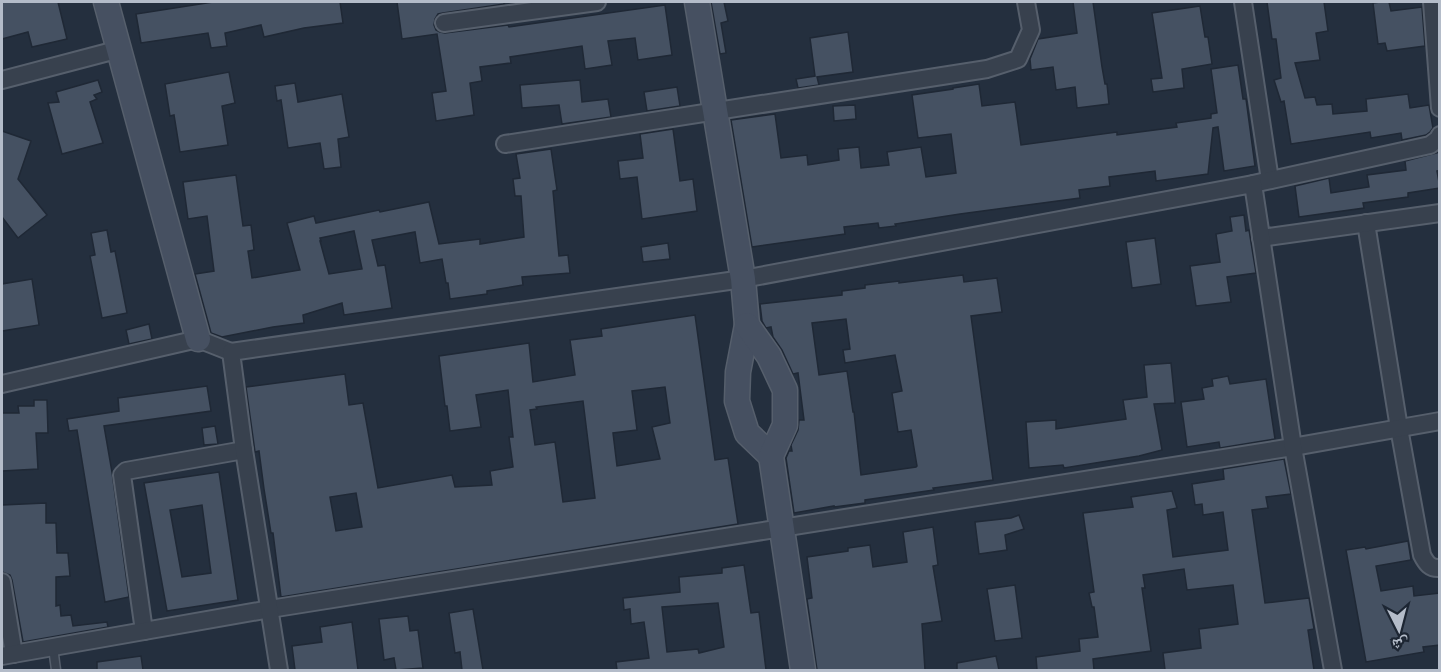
<svg xmlns="http://www.w3.org/2000/svg" width="1441" height="672" font-family="Ubuntu,'Noto Naskh Arabic',sans-serif">
<style>
.building{fill:#455162;stroke:#1f2835;stroke-width:1.5;fill-rule:evenodd}
.lines{fill:none;stroke-linecap:round;stroke-linejoin:round}
.lane-casing{stroke:#565f6c;stroke-width:11}
.street-casing{stroke:#565f6c;stroke-width:20}
.secondary-casing{stroke:#565f6c;stroke-width:27}
.lane{stroke:#38414e;stroke-width:8}
.street{stroke:#38414e;stroke-width:16}
.secondary{stroke:#465061;stroke-width:24}
</style>
<rect width="100%" height="100%" fill="#242f3e"/>
<g class="building">
<polygon points="2,2 58,2 67,39 32,47 28,32 2,39"/>
<polygon points="213,2 340,2 343,23 304,28 264,37 261,25 225,33 227,46 211,48 208,33 141,43 136,14"/>
<polygon points="397,2 504,2 504,4 443,13 438,14 435,19 434,25 436,30 440,32 445,33 508,25 509,27 665,5 672,55 638,60 635,38 608,41 612,65 585,69 582,46 510,57 511,63 480,67 482,81 470,83 474,115 436,121 432,93 446,91 437,34 402,39"/>
<polygon points="711,2 724,2 728,21 721,23 726,53 720,54"/>
<polygon points="1073,2 1093,2 1102,67 1105,84 1107,84 1109,104 1077,108 1075,87 1056,90 1053,67 1031,70 1030,59 1038,39 1077,33"/>
<polygon points="1267,2 1324,2 1328,31 1316,33 1320,60 1295,63 1305,98 1315,97 1317,105 1332,104 1333,114 1367,111 1366,99 1408,94 1410,108 1429,105 1433,128 1430,132 1426,135 1402,140 1401,133 1371,138 1370,132 1291,144 1284,101 1281,102 1274,80 1281,78 1276,39 1272,39"/>
<polygon points="1380,2 1389,2 1391,11 1422,7 1425,46 1387,51 1385,43 1378,44 1373,3"/>
<polygon points="1200,6 1205,37 1208,37 1212,64 1182,69 1184,88 1153,92 1151,79 1162,78 1152,13"/>
<polygon points="848,32 853,72 817,77 819,85 798,88 796,79 815,76 810,38"/>
<polygon points="1238,65 1243,99 1246,99 1255,166 1224,171 1218,127 1213,128 1208,174 1156,181 1155,171 1109,177 1110,186 1079,190 1080,198 960,214 895,224 896,226 879,228 878,223 844,227 845,234 752,247 731,120 775,114 781,158 807,155 808,165 839,160 838,149 859,147 861,168 889,165 887,152 921,147 926,177 956,173 951,134 918,138 912,95 953,89 953,88 979,84 982,106 1015,102 1021,145 1117,132 1117,135 1177,127 1176,123 1211,118 1211,114 1217,113 1211,69"/>
<polygon points="229,72 235,103 222,106 228,145 180,152 174,115 170,116 165,84"/>
<polygon points="98,80 102,92 94,95 97,99 90,102 103,143 62,154 48,103 59,102 56,92"/>
<polygon points="580,80 582,102 608,99 611,117 562,124 559,105 522,108 520,85"/>
<polygon points="295,83 298,102 342,94 349,137 338,139 341,167 324,169 320,143 288,148 281,100 277,101 275,86"/>
<polygon points="677,87 680,106 647,111 644,92"/>
<polygon points="855,105 856,119 834,121 833,106"/>
<polygon points="673,129 680,181 693,179 697,211 642,219 637,177 620,179 618,161 643,158 640,134"/>
<polygon points="2,131 31,141 18,179 47,215 18,238 2,217"/>
<path d="M551,149L557,190L553,191L559,256L568,255L570,273L522,277L523,285L487,291V294L450,299L448,283H446L442,259L420,263L415,232L372,240L378,266L385,265L392,308L344,315L342,303L303,315L304,323L273,327L222,337L211,333L195,274L214,271L207,216L188,219L183,182L236,175L243,226L251,225L254,250L248,251L252,278L300,270L287,223L314,216L316,223L379,210L380,212L429,202L439,244L480,239V244L524,237L521,196H515L513,179L520,178L516,154ZM354,231L362,269L329,274L320,241H321L320,238Z"/>
<polygon points="1440,152 1440,170 1437,171 1440,188 1408,193 1408,197 1363,203 1364,208 1299,217 1295,186 1329,178 1331,193 1369,187 1367,175 1406,170 1405,161"/>
<polygon points="1244,215 1246,231 1249,230 1256,273 1227,277 1231,302 1196,306 1190,266 1220,262 1216,234 1232,231 1230,217"/>
<polygon points="107,230 111,252 115,251 127,313 102,318 90,256 95,255 91,233"/>
<polygon points="1155,238 1161,284 1132,288 1126,242"/>
<polygon points="668,243 670,259 643,262 641,247"/>
<path d="M963,275L964,282L997,278L1002,312L971,316L993,480L933,488L934,490L865,500V503L834,507V506L794,513L786,458L789,451H792L791,445L798,430L799,420H804L798,373L793,374L782,350L773,337L771,327L766,328L762,321L760,304L842,295V291L865,288V285L899,281V283ZM846,319L850,349L843,350L845,363L895,355L902,391L892,393L898,432L911,430L917,466L916,467L861,475L854,412H853L847,371L819,375L812,323Z"/>
<polygon points="32,279 39,325 2,331 2,284"/>
<path d="M695,315L715,460L728,458L738,524L281,597L273,533H271L264,489L259,451L255,452L246,387L345,374L349,405L363,403L378,488L452,475L455,487L492,485L490,471L513,467L509,437H513L508,390L476,395L481,427L450,431L447,406H445L439,356L529,343L533,382L575,375L570,340L602,336L601,329ZM665,387L670,423L652,427L660,459L617,466L613,433L637,430L632,391ZM583,401L595,498L563,502L555,442L535,445L530,410L537,409L536,407ZM356,493L362,527L336,531L330,497Z"/>
<polygon points="149,324 152,339 129,344 126,330"/>
<polygon points="1171,363 1175,403 1154,404 1162,450 1139,456 1064,468 1063,465 1029,468 1026,422 1056,420 1056,429 1126,419 1123,400 1147,397 1144,365"/>
<polygon points="1228,376 1230,384 1266,379 1275,439 1220,448 1219,442 1187,447 1181,402 1204,399 1202,388 1213,386 1212,379"/>
<polygon points="207,386 211,411 104,426 112,472 129,597 105,602 77,430 69,431 67,419 119,411 118,398"/>
<polygon points="34,400 47,400 48,433 36,433 38,469 2,471 2,413 19,413 18,406 34,406"/>
<polygon points="215,426 218,444 204,445 202,428"/>
<polygon points="1284,459 1291,494 1266,497 1268,508 1252,510 1265,603 1309,598 1314,629 1308,630 1314,670 1165,670 1163,653 1201,648 1199,629 1238,624 1233,585 1187,590 1184,569 1143,575 1145,588 1142,588 1151,651 1093,659 1094,670 1037,670 1036,657 1080,651 1079,639 1098,637 1094,607 1092,607 1089,593 1094,592 1083,513 1133,507 1131,497 1172,491 1177,508 1167,510 1173,557 1228,550 1223,512 1203,515 1202,504 1195,505 1192,484 1224,479 1223,469"/>
<path d="M219,472L238,600L167,611L144,483ZM202,505L211,573L182,577L170,510Z"/>
<polygon points="46,503 46,523 56,523 57,553 68,553 70,576 56,577 56,606 60,605 61,616 71,615 73,626 107,622 108,627 23,642 12,580 10,575 2,572 2,505"/>
<polygon points="1019,515 1024,529 1005,535 1007,550 979,554 975,522 1011,518"/>
<polygon points="933,527 938,565 933,566 942,621 922,624 925,670 817,670 807,599 812,598 807,557 848,551 848,548 870,545 873,567 907,562 903,532"/>
<polygon points="1408,541 1411,560 1376,566 1381,591 1413,586 1414,596 1440,593 1440,645 1423,647 1424,652 1366,662 1346,550 1365,547 1366,549"/>
<path d="M744,565L751,613L759,612L766,670H617L616,662L649,658L644,622L631,624L630,609L624,610L623,598L680,592L679,577L722,573V568ZM718,603L724,647L699,653L698,649L667,652L662,607Z"/>
<polygon points="1015,585 1022,638 995,641 987,589"/>
<polygon points="473,609 483,670 462,670 460,652 455,653 449,613"/>
<polygon points="408,616 410,631 418,630 423,668 396,670 394,658 384,660 379,619"/>
<polygon points="352,622 358,670 295,670 292,646 322,642 320,627"/>
<polygon points="141,656 143,670 97,670 97,662"/>
<polygon points="996,656 999,670 957,670 957,663"/>
</g>
<g class="lines">
<g class="lane-casing">
<polyline id="lane" points="53,647 56,670"/>
</g>
<g class="street-casing">
<g id="street">
<polyline points="1243,2 1270,180"/>
<polyline points="1432,2 1440,108"/>
<polyline points="444,23 597,2"/>
<polyline points="2,80 120,49"/>
<polyline points="505,144 987,69 1018,59 1031,30 1026,2"/>
<polyline points="1253,184 1430,145 1438,139 1440,135"/>
<path d="M1366,223L1399,428L1422,555C1426,563 1430,569 1440,568"/>
<polyline points="1261,238 1440,213"/>
<polyline points="2,384 198,339 231,352"/>
<polyline points="2,582 14,654"/>
<polyline points="144,631 122,475 126,471 244,450"/>
<polyline points="2,656 270,609 1293,447 1440,421"/>
<polyline points="279,670 244,450 231,352 743,279 1253,184 1293,447 1333,670"/>
</g>
</g>
<g class="secondary-casing">
<g id="secondary">
<polyline points="106,2 198,339"/>
<polyline points="697,2 743,279 747,325 738,372 737,401 747,433 771,456"/>
<polyline points="747,325 769,356 785,390 785,425 771,456 803,670"/>
</g>
</g>
<use href="#lane" class="lane"/>
<use href="#street" class="street"/>
<use href="#secondary" class="secondary"/>
</g>
<rect width="1441" height="672" fill="none" stroke="#b4bcc9" stroke-width="6"/>
<g transform="translate(1399 630) rotate(174)" stroke="#1d2633" stroke-width="4.5" paint-order="stroke">
<path d="M0-4.5L10 22L0 15L-10 22Z" fill="#b4bcc9"/>
<text y="-9" font-size="16" font-weight="bold" text-anchor="middle" fill="#b4bcc9">ش</text>
</g>
</svg>
